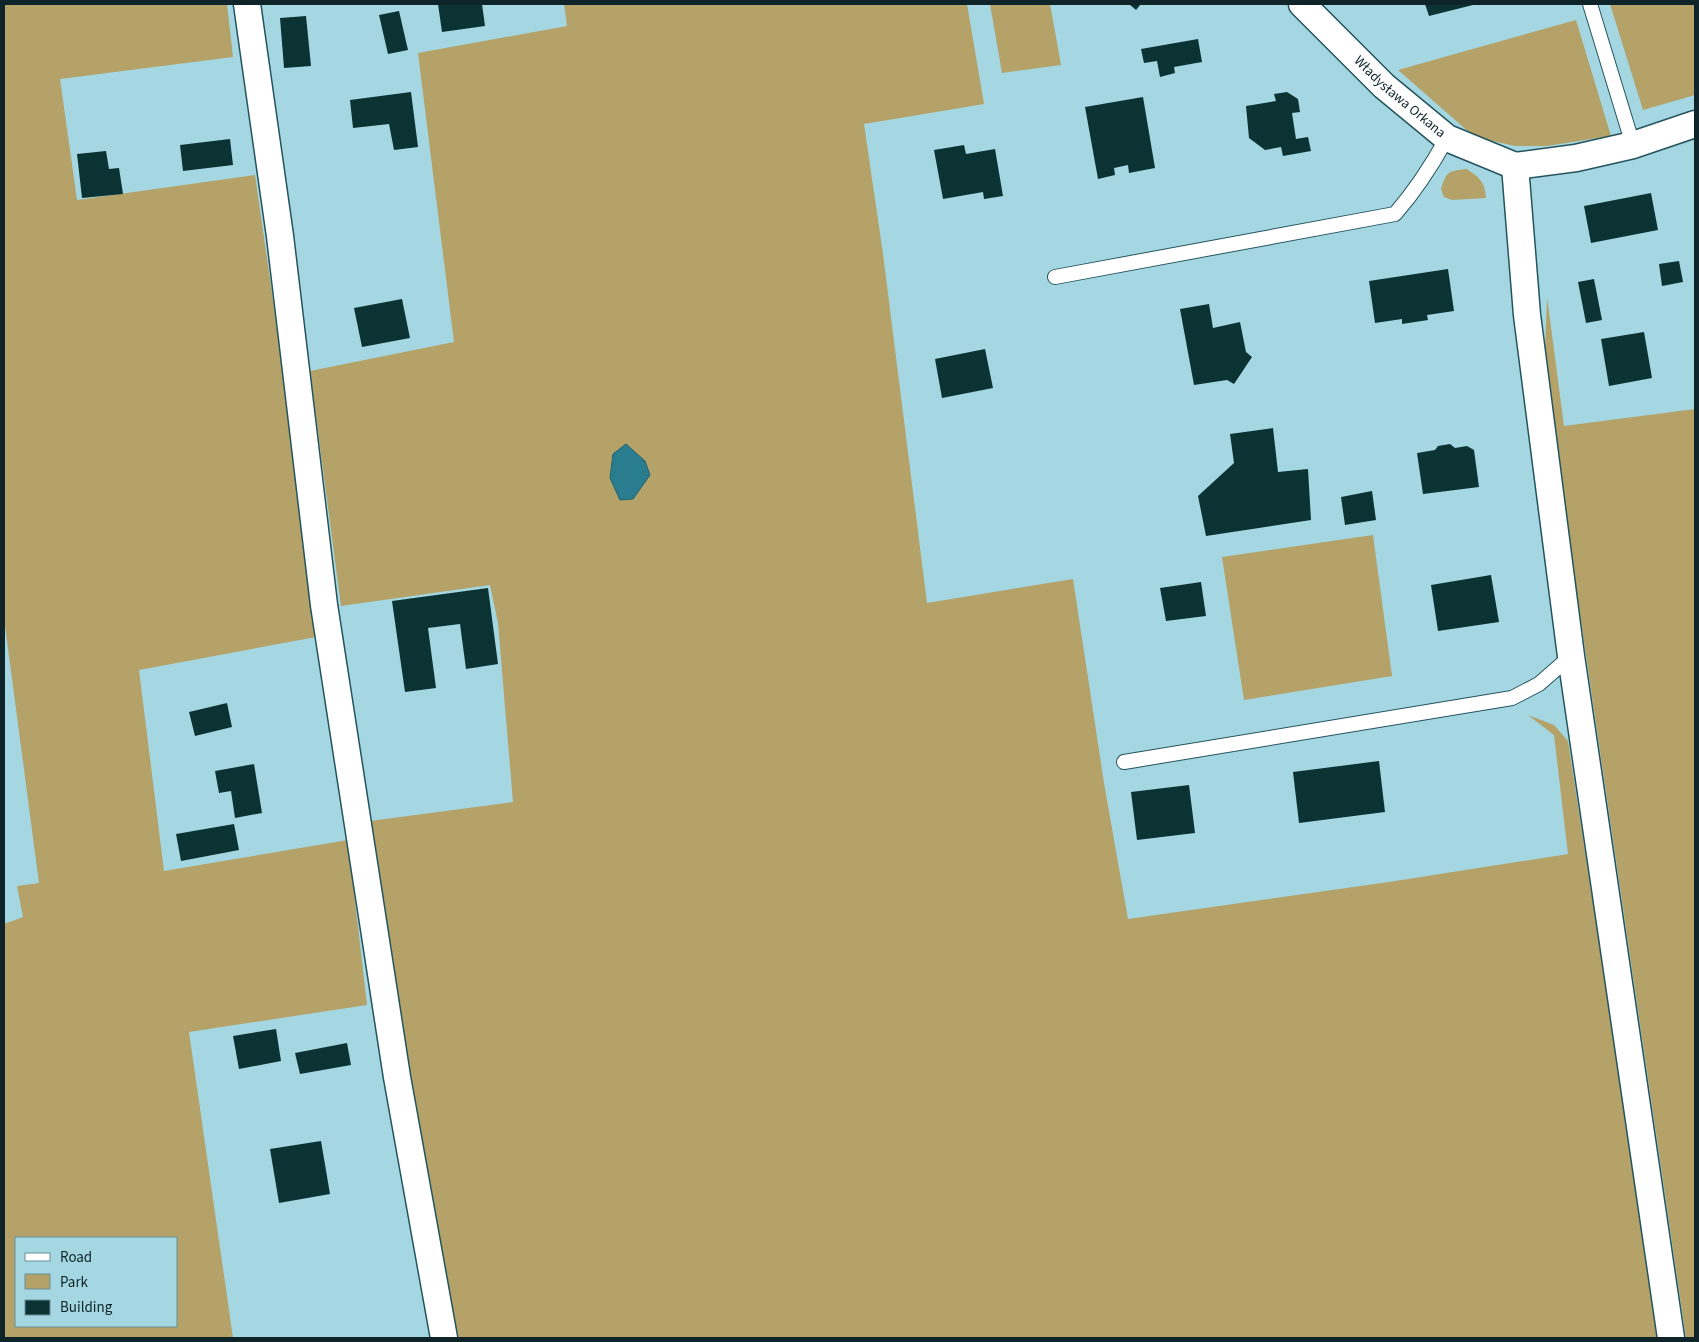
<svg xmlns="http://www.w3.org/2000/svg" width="1699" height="1342" font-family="'Source Sans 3',sans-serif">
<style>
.green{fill:#b4a268;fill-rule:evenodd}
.water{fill:#297d8e;stroke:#21626f}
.building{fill:#0b3333}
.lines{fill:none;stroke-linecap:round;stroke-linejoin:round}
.service-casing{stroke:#24545e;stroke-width:16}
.minor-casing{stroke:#24545e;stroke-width:29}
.service{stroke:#fff;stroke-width:14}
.minor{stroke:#fff;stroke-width:26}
.labels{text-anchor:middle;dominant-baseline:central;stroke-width:5;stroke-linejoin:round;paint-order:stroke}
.street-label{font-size:14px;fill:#0f2428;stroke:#a4d7e2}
</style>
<rect width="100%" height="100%" fill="#a4d7e2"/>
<g class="green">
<path d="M4,4H227L233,57L60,79L77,200L255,175L286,390L316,637L139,670L164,871L348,840L367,1005L189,1032L233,1338H4V924L23,917L17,886L39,883L4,618ZM16,1238H176V1326H16Z"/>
<polygon points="564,4 967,4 984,104 864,124 883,254 927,603 1073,579 1104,783 1128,919 1389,882 1568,854 1554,735 1528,715 1554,725 1568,741 1660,1338 453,1338 370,821 513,802 498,623 490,585 341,606 310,371 454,342 418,53 567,26"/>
<polygon points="990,4 1050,4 1061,65 1002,73"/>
<polygon points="1610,4 1695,4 1695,95 1643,110"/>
<polygon points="1576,20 1611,136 1547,146 1515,146 1488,140 1470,133 1398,70"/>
<path d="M1467,169C1480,178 1485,182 1486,198L1452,200L1444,197L1441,189C1447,171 1448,171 1467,169Z"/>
<polygon points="1547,297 1564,426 1695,409 1695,1338 1686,1338 1549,403 1545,351"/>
<polygon points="1373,535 1392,676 1244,700 1222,557"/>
</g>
<polygon class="water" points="626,444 645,461 650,475 633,499 620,500 610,478 613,454"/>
<g class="building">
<polygon points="438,4 482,4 485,26 442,32"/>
<polygon points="1129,4 1141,4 1136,10"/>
<polygon points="1425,4 1477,4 1429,16"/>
<polygon points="399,11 408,50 388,54 379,15"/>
<polygon points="306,16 311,66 284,68 280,18"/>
<polygon points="1198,39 1202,62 1174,67 1175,73 1160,77 1157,61 1144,63 1141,49"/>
<polygon points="411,92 418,147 394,150 389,124 353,128 350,100"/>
<polygon points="1287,92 1298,99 1300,112 1292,113 1296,139 1308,137 1311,151 1283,156 1281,147 1265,150 1249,138 1246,106 1276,101 1274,94"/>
<polygon points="1143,97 1155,168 1129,173 1128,165 1114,168 1115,175 1098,179 1085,107"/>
<polygon points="230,139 233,165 183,171 180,145"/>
<polygon points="964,145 966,154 995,149 1003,196 984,199 983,192 943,199 934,150"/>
<polygon points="106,151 109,169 119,168 123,194 82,198 77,154"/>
<polygon points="1651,193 1658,230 1591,243 1584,206"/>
<polygon points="1679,261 1683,282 1662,286 1659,264"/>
<polygon points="1448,269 1454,311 1427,315 1428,320 1402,324 1402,319 1375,323 1369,281"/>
<polygon points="1594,279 1602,320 1586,323 1578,282"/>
<polygon points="402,299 410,338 362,347 354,308"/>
<polygon points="1209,304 1213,328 1240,322 1246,352 1252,357 1234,384 1227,380 1194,385 1180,309"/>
<polygon points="1644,332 1652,378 1609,386 1601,339"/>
<polygon points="985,349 993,388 942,398 935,359"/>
<polygon points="1273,428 1278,472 1308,469 1311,520 1206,536 1198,496 1234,463 1230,434"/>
<polygon points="1450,444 1455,448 1467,446 1474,450 1479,487 1423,494 1417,453 1435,450 1438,446"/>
<polygon points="1372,491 1376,520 1345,525 1341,497"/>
<polygon points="1491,575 1499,622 1438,631 1431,585"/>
<polygon points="1201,582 1206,616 1166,621 1160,588"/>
<polygon points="488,588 498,664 466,669 460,624 428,628 436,688 405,692 392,601"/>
<polygon points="227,703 232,727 195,736 189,712"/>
<polygon points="1379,761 1385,812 1299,823 1293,772"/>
<polygon points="254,764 262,813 235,818 231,791 219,793 215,771"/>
<polygon points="1189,785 1195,833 1137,840 1131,792"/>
<polygon points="234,824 239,850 181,861 176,834"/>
<polygon points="276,1029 281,1061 239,1069 233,1036"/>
<polygon points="347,1043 351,1065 300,1074 295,1053"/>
<polygon points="321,1141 330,1194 279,1203 270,1149"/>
</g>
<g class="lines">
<g class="service-casing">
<g id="service">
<polyline points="1590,4 1633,145"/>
<path d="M1055,277L1395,214C1416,190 1432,165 1447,138"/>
<polyline points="1124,762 1512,698 1539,684 1571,656"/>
</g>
</g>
<g class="minor-casing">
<g id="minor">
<polyline points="247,4 280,236 324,605 397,1077 444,1338"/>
<path id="s1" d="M1302,4L1384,86L1447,138L1515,166"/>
<polyline points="1515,166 1527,315 1571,656 1671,1338"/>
<polyline points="1515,166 1576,158 1633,145 1695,124"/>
</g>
</g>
<use href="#service" class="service"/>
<use href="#minor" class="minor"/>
</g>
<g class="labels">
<g class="street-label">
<text stroke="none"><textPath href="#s1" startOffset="135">Władysława Orkana</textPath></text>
</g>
</g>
<rect width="1699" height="1342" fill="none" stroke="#0f2428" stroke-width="10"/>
<rect x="15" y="1237" width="162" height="90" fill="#a4d7e2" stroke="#688f98"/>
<rect x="25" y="1253" width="25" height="8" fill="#ffffff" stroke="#688f98"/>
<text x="60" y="1262" font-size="15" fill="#0f2428">Road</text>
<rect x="25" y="1274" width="25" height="15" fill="#b4a268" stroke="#688f98"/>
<text x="60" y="1287" font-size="15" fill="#0f2428">Park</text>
<rect x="25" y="1300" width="25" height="15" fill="#0b3333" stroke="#688f98"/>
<text x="60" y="1312" font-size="15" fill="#0f2428">Building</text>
</svg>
